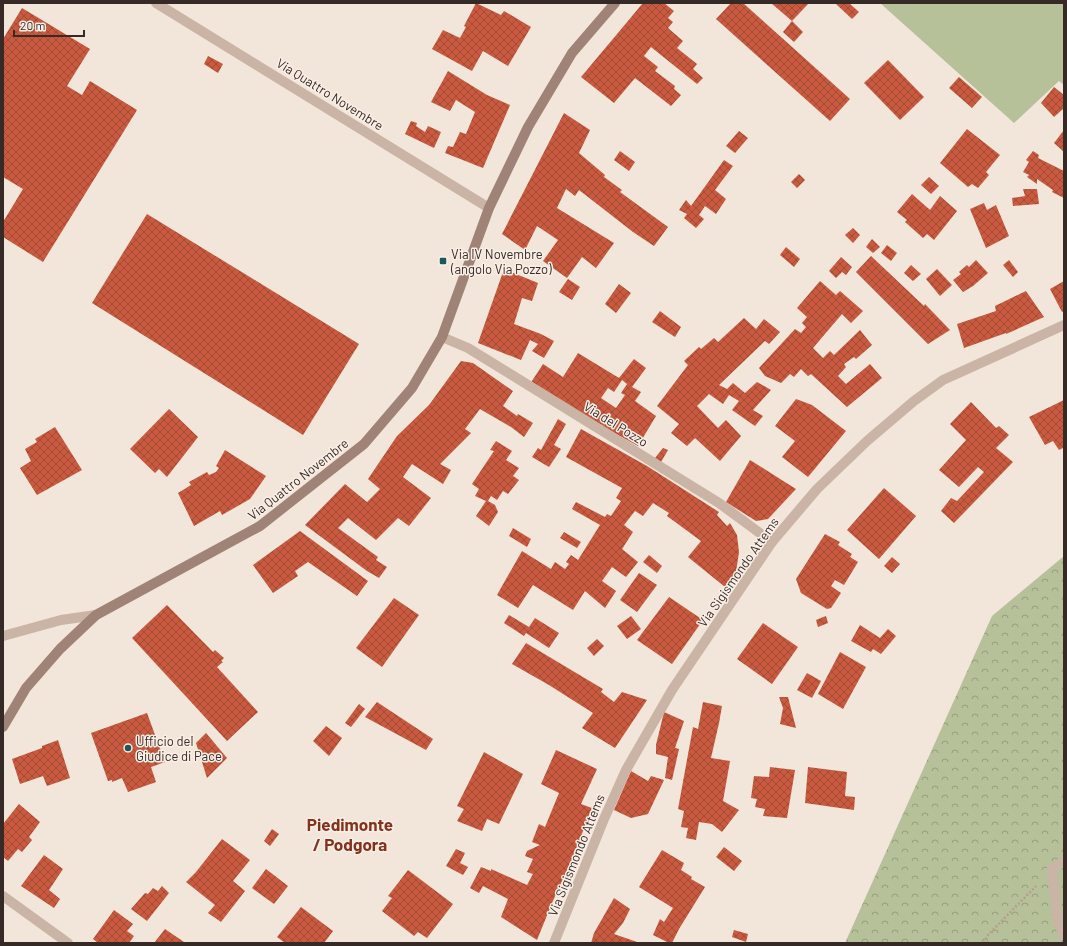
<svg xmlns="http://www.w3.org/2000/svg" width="1067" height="946" font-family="Barlow,sans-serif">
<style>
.forest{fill:url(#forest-crowns)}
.park{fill:#b6c199}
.building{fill:url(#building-cross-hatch);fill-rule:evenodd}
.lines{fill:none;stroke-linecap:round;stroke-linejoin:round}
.path{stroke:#b69e8f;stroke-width:2.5;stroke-dasharray:2 2;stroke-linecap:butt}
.minor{stroke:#cab4a5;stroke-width:10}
.secondary{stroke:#9e8376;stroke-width:10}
.poi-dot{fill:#1b5858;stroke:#faefe6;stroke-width:1.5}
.labels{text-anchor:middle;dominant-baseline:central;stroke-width:3;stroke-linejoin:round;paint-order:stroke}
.street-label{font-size:13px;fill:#362a26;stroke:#faefe6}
.poi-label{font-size:13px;fill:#362a26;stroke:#faefe6;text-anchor:start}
.district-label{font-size:17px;font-weight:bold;fill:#87311d;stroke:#faefe6}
</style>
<defs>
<pattern id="forest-crowns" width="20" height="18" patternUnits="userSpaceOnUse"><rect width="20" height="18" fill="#b6c199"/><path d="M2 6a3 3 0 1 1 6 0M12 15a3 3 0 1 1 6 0" fill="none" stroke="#959d7d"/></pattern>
<pattern id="building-cross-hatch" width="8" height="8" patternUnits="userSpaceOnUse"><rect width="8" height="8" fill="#c95a40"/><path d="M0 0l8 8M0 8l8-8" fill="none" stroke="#a44b35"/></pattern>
</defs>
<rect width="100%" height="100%" fill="#f2e5d9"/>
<polygon class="forest" points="1064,556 1064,943 845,943 992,616"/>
<polygon class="park" points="880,3 1064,3 1064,85 1059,81 1014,123"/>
<g class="building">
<polygon points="476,3 501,15 504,11 531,27 508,66 483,51 472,71 432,49 443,30 460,38 466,27 464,26"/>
<polygon points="643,3 664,3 674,11 668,18 673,22 668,28 683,41 677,48 697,64 693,69 703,78 697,84 651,47 644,56 658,67 655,71 675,86 674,89 681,95 671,106 635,78 614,103 581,77"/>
<polygon points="731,3 743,3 850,99 830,121 716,19"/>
<polygon points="771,3 809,3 792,21"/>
<polygon points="835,3 849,3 859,12 852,19"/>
<polygon points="22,8 90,49 67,86 82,95 90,81 137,110 43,262 3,237 3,222 23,189 3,177 3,39"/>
<polygon points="792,21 803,32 794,42 783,32"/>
<polygon points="208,56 223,64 218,73 204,64"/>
<polygon points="888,60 924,97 900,120 864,83"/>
<polygon points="448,71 487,95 510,105 483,168 445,153 448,146 453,147 460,132 466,134 475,112 456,100 450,111 431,102"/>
<polygon points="959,77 982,97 972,108 949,88"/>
<polygon points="1054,87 1064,95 1064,111 1063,109 1054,117 1041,103"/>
<polygon points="564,113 590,130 579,153 605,175 604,177 622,190 620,192 668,227 654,246 633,232 579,190 575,196 566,189 557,208 614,243 596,268 582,257 567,278 543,261 558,240 537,226 525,250 502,234"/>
<polygon points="411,121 417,123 416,126 425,132 428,126 441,132 434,148 405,134"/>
<polygon points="967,129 1000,155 986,172 989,175 978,188 972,184 968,187 940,163"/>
<polygon points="1064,130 1064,152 1054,143"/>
<polygon points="739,131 748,138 735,153 726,146"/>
<polygon points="620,151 635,162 629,171 614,160"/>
<polygon points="1033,151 1039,155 1038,158 1064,171 1064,198 1052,192 1053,190 1037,179 1037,184 1027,177 1029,175 1023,172 1029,162 1026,160"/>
<polygon points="724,160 733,166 715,190 726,199 716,214 705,206 699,215 704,219 696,228 684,218 687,214 679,210 686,200 691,206"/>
<polygon points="799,174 805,180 797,188 791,182"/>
<polygon points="929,177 939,186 931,194 921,185"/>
<polygon points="1023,189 1037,189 1039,204 1013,206 1012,198 1025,196"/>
<polygon points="912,194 930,210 940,196 957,211 934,240 927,234 923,238 905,222 907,220 897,212"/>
<polygon points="984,203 987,210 996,205 1009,236 986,248 970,209"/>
<polygon points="147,214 359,344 303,435 92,303"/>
<polygon points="853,228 860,235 853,243 845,235"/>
<polygon points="872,239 880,247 873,253 866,247"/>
<polygon points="887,245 897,253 891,261 881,253"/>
<polygon points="786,247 800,259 794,267 780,255"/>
<polygon points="871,256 924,306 925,304 950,330 928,344 856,272"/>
<polygon points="841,257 852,267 846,275 842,272 836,278 829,271"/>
<polygon points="976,260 988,273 973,286 963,292 953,280 961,274 959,272 967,265 969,267"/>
<polygon points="1009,260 1018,272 1013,277 1003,265"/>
<polygon points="911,265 921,274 913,281 904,273"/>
<polygon points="504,269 538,283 532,301 522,298 514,324 541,334 554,341 544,358 532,351 538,344 530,340 521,360 478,343"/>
<polygon points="937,269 952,285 940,296 926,279"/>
<polygon points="568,279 580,287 572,300 559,292"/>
<polygon points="820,281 836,295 840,291 863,311 851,323 842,314 813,348 823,358 830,351 834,355 860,330 872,345 856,359 854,357 844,364 846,367 838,376 846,384 870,364 882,378 847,407 811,374 808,376 801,369 794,377 790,374 781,383 765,376 759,368 795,329 801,333 806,327 802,323 807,317 797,308"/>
<polygon points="1064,281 1064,311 1062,312 1050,289"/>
<polygon points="619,284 631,293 616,313 605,304"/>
<polygon points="1026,291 1044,317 1006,334 1006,333 964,348 957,324 996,311 995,306"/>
<polygon points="660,311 681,327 675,337 652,322"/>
<polygon points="744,318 756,329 764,319 780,332 769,344 765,341 719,385 727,389 733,383 745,393 757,382 771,390 753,410 763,416 755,426 732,410 739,401 729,395 723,404 709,394 697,406 718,428 726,420 741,436 720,461 695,438 687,446 671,433 679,424 657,406 688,365 684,361 699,347 701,349 714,338 718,342"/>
<path d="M578,353L619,378L634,359L646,368L632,387L641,392L635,401L656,416L638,446L551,398L530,384L543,364L563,377ZM622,380L627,384L621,393L625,395L616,408L601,398L608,388L614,392Z"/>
<polygon points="461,361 473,363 513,391 503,406 517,416 518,414 533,423 524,437 511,427 480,409 465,429 471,433 440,464 451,470 443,484 412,464 403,477 431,498 409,526 398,518 376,540 348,518 338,528 378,557 376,560 387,567 379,578 367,571 305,525 345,484 367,502 380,489 368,479 397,436 429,405"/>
<polygon points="796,399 812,405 846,431 808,477 782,457 795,441 775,426"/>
<polygon points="1064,400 1064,450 1063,448 1059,450 1053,441 1045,445 1029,417"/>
<polygon points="971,402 996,428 999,426 1009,435 996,448 1013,462 954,523 941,511 951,498 957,501 984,472 978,467 959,487 939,470 966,440 950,424"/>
<polygon points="169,409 198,437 167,477 159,469 155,473 130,449"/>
<polygon points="558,419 566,424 554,445 561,449 549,467 532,457 538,448 541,450"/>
<polygon points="55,427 82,470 37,495 20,468 31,461 25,449 37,442 35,439"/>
<polygon points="581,429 647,466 719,512 717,515 727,526 730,523 737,535 739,552 736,572 725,587 688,557 701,541 667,516 669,513 653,503 643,516 635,511 624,525 633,532 622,549 638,562 626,577 612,567 602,581 616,591 605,608 585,591 573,610 533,585 518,608 497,595 522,551 551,569 555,562 565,569 569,564 566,562 571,555 578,560 600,525 572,509 576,502 605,517 607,514 611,516 621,501 616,498 622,488 566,457"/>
<polygon points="496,441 512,451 506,460 519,468 513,476 519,480 508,494 503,491 497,500 491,496 488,501 495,505 498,512 489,526 476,516 486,501 475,496 479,489 472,484 494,451 490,450"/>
<polygon points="663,448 668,450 661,462 655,458"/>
<polygon points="225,450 266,476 250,499 222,515 220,511 194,526 178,493 191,485 189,482 207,472 209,475 216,472 219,468 216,466"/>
<polygon points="750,460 796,489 768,519 756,521 726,502"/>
<polygon points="884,488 916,516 879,559 847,530"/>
<polygon points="513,528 531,539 527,547 509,536"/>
<polygon points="300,531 368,581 357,596 308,562 295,571 298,576 273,593 253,565"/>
<polygon points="564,532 581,542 577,548 560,538"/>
<polygon points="825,534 840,542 838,545 852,554 850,557 858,562 844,585 835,580 831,586 841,593 831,608 827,609 801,593 796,579"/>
<polygon points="649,555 662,566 657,573 643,562"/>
<polygon points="892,557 900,564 892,573 884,566"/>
<polygon points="639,573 657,585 637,612 620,600"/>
<polygon points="669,597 703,620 672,664 637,640"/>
<polygon points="394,598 419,615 382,667 356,648"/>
<polygon points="167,605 213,652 215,650 224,658 221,661 223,662 217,667 258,712 227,741 132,638"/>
<polygon points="509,615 529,627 535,618 559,633 549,648 526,633 524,636 504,623"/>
<polygon points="631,616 641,629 627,639 617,626"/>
<polygon points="826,616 828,623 818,627 816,620"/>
<polygon points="763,623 798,647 772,684 737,659"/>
<polygon points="860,625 880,638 888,629 896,636 881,654 873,649 871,652 851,641"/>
<polygon points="597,639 604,646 594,656 587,648"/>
<polygon points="526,643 603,689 601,692 614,702 622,692 647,700 615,748 582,728 593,713 549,685 512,664"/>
<polygon points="840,652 866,667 843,709 818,694"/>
<polygon points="807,673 821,681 812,698 797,690"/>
<polygon points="779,697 788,697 796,728 780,724 783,708"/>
<polygon points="377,702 433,739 426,750 365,717"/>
<polygon points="703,702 722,706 719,723 711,758 730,761 723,801 739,810 722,832 712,824 699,822 696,840 686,838 688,828 681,827 684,811 678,809 693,727 698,729"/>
<polygon points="359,704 365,709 351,727 345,723"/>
<polygon points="664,712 684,721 675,748 679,749 672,780 665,778 668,757 656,754 656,745"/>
<polygon points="147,713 165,762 151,767 156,782 128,792 122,778 112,782 112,780 108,781 91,733"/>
<polygon points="326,726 342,738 329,756 313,741"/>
<polygon points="206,733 227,758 207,778 196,743"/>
<polygon points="58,740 70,778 47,786 43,776 20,784 12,759 42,748 42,746"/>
<polygon points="556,750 597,769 581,804 592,808 572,859 552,903 537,940 501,917 508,899 483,886 479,893 470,888 481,867 491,871 491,869 527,885 533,874 527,872 533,859 525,856 527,851 540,845 532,842 539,824 545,827 559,793 541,784"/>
<polygon points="484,752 523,774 499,824 487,819 482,831 457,821 464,809 457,806"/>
<polygon points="770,767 795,770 787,818 763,816 765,809 755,807 757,799 751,798 754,776 769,777"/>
<polygon points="808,767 847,772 845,796 855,797 854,810 805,803"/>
<polygon points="631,771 648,781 651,776 664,780 648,814 631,818 614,810"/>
<polygon points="19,804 40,822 29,837 32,840 22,852 18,849 8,861 3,857 3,824"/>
<polygon points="272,829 279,834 270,846 264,841"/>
<polygon points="222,839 250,860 233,881 245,891 221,922 208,913 215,905 186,882 196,872"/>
<polygon points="724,847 742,861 734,871 716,857"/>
<polygon points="456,849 465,853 460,863 468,867 463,875 446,866"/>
<polygon points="662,850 684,863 681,870 692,877 691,879 705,887 679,929 672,943 669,943 653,935 660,919 664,922 673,908 639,887"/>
<polygon points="44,855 63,869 49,890 60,899 54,908 21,886"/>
<polygon points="266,869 288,886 274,904 252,888"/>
<polygon points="408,870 453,904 427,938 418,932 414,936 382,911 392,898 388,896"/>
<polygon points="162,886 169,893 147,921 131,909 145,893 148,894 153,888 158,891"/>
<polygon points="614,898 630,909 623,923 614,934 640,943 591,943 594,933"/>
<polygon points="301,907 333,931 324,943 285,943 277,937"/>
<polygon points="114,910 133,924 127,931 134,936 129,943 98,943 93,939"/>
<polygon points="165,929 184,942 183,943 154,943"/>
<polygon points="734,930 748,934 746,942 732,937"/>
</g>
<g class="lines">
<polyline class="path" points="984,943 988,935 1036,886"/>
<g class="minor">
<polyline points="156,3 489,208"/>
<polyline points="442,337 468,348 719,503 772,542"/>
<polyline points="3,636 61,620 96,615"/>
<polyline points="1064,861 1052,869 1058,922 1064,935"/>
<polyline points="3,896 68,943"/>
<polyline points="554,943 604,819 626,770 672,690 772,542 817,489 867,441 914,401 943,380 1064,325"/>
</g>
<polyline class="secondary" points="3,727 26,688 60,649 96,615 260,526 364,444 412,388 442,337 489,208 528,127 572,53 615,3"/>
</g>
<g class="poi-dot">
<rect x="439" y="257" width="8" height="8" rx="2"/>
<circle cx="128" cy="748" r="4"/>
</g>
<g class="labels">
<g class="street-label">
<text transform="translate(330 94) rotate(32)">Via Quattro Novembre</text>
<text transform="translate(616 424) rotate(32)">Via del Pozzo</text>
<text transform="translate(298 479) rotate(-38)">Via Quattro Novembre</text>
<text transform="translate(738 572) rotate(-55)">Via Sigismondo Attems</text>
<text transform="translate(576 855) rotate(-68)">Via Sigismondo Attems</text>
</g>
<g class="poi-label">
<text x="451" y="254">Via IV Novembre<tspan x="451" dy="15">(angolo Via Pozzo)</tspan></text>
<text x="136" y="741">Ufficio del<tspan x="136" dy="15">Giudice di Pace</tspan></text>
</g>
<g class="district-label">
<text x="350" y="824">Piedimonte<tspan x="350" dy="20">/ Podgora</tspan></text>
</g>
</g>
<rect width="1067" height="946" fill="none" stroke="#362a26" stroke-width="8"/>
<path d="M14 30v6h70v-6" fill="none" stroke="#362a26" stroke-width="2"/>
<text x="20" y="30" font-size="12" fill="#362a26" stroke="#faefe6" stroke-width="3" paint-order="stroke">20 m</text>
</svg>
